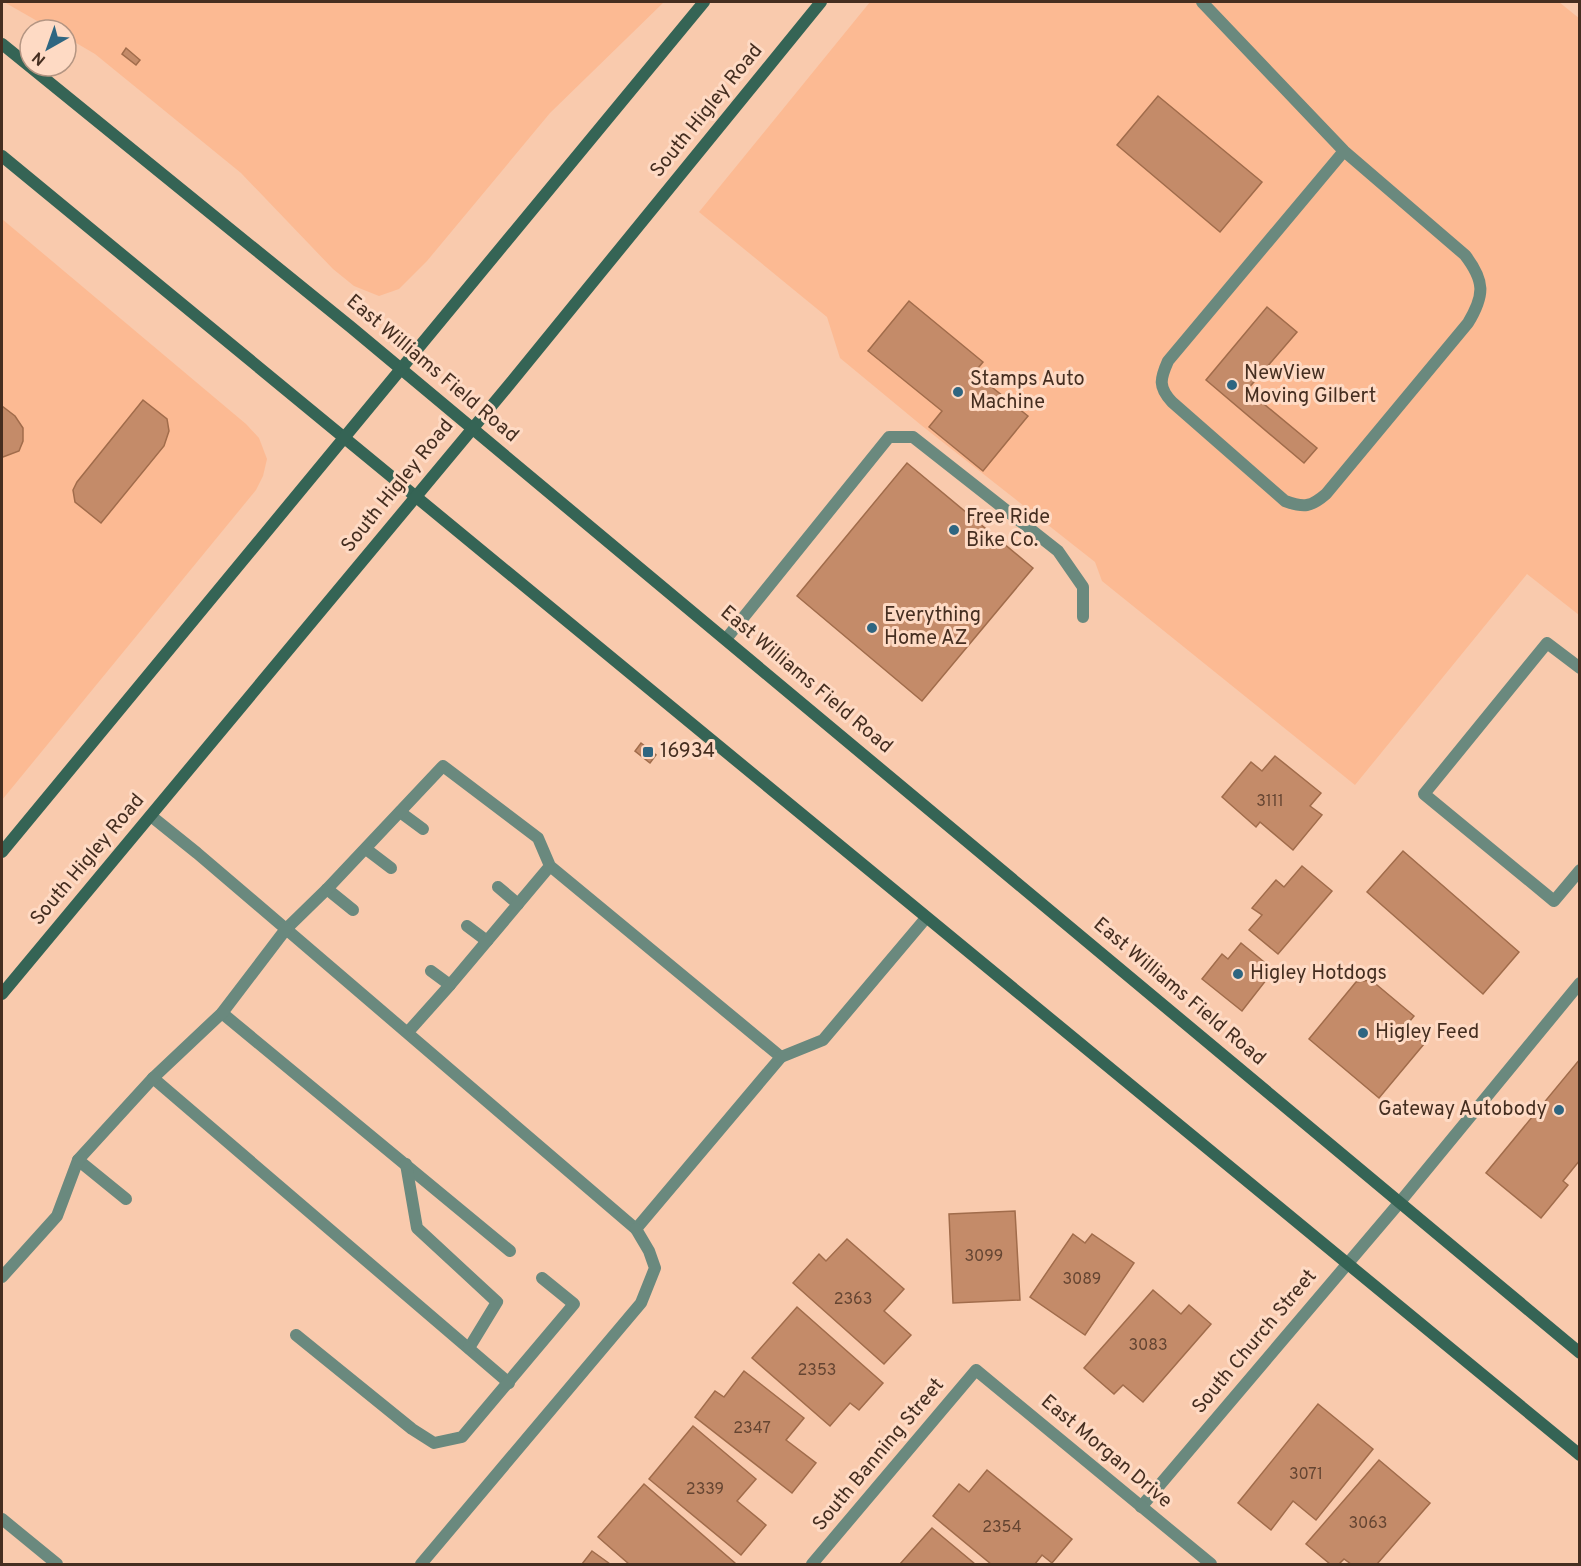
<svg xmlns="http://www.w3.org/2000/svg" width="1581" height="1566" font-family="Overpass,sans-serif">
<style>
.built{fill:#fcba93}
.building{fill:#c48b69;stroke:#a16c4b;stroke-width:1.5}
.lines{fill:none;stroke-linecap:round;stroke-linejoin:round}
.lane{stroke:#6a897e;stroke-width:12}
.street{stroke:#6a897e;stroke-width:12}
.secondary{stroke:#356455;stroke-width:12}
.poi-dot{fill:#2f6681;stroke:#fedac4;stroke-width:2}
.labels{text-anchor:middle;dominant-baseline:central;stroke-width:6;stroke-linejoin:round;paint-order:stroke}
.number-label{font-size:16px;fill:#654532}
.street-label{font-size:20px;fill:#452e20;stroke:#fedac4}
.poi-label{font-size:20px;fill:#452e20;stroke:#fedac4;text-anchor:start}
</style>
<rect width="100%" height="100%" fill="#f9caad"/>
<g class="built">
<polygon points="4,2 664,2 550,113 427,261 399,289 379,296 354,286 333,269 241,173 95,54 66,37 66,30 53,30"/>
<polygon points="870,2 1559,2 1580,19 1579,615 1527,574 1355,785 1102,581 1095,562 921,425 840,358 827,317 699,212"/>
<polygon points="2,219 246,424 259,438 267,459 263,476 256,490 2,800"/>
</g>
<g class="building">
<polygon points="126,48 140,60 136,65 122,54"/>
<polygon points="1158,96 1262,182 1220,232 1117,145"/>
<polygon points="909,301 983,362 974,373 1028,416 983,471 929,427 942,411 868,351"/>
<polygon points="1267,307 1297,332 1247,390 1317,448 1304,463 1206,380"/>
<polygon points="143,400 167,419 169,431 164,446 101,523 75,502 73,490 77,482"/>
<polygon points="2,406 15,416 23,428 23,441 19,451 3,457 2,457"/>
<polygon points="907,463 1033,568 922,701 797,596"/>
<polygon points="641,743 656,755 650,763 635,751"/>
<polygon points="1275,756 1321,793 1310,806 1322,815 1293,850 1260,822 1256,827 1222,797 1251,762 1262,771"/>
<polygon points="1403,851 1519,952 1483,994 1367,892"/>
<polygon points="1302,866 1332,891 1278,954 1249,930 1262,915 1252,908 1276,880 1284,887"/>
<polygon points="1241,943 1274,970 1242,1011 1202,979 1222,954 1228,959"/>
<polygon points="1371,980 1414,1016 1405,1027 1424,1044 1379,1098 1309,1039 1356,982"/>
<polygon points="1580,1059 1580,1160 1563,1181 1568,1185 1541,1218 1486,1173"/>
<polygon points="1015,1211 1020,1300 953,1303 949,1214"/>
<polygon points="1073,1234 1085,1243 1092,1234 1134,1263 1085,1335 1030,1297"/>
<polygon points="847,1239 904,1289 884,1311 911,1335 884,1364 793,1283 819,1254 826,1261"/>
<polygon points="1153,1290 1181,1314 1189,1305 1211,1324 1143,1402 1123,1385 1114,1394 1084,1368"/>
<polygon points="797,1307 883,1383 859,1410 850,1403 830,1426 752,1358"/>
<polygon points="744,1371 804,1418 786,1440 816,1463 792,1493 695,1417 715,1391 724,1397"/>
<polygon points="1318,1404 1373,1449 1316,1520 1293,1501 1271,1530 1238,1503"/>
<polygon points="693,1426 756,1479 737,1501 766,1525 741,1555 649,1479"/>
<polygon points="1379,1460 1430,1503 1377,1564 1351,1564 1344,1559 1339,1564 1330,1564 1306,1544"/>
<polygon points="987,1470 1072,1539 1052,1563 1042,1555 1035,1564 991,1564 933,1516 959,1484 969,1492"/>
<polygon points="644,1484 735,1563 734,1564 629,1564 598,1537"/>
<polygon points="932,1528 975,1564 900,1564"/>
<polygon points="592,1551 610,1564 582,1564"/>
</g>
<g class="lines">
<g class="lane">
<path d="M1202,2L1344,151L1465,255C1485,281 1485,295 1468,323L1326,494C1311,507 1304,508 1285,501L1172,402C1158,387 1160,379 1168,361L1344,151"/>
<polyline points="726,639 889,437 913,437 1058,551 1083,587 1083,617"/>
<polyline points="1580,668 1547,643 1424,794 1554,901 1580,870"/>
<polyline points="400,812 423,829"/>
<polyline points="366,849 391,868"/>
<polyline points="498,887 518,904"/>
<polyline points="327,889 353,910"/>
<polyline points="467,926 487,941"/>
<polyline points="431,971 450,985"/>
<polyline points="222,1013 510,1251"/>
<polyline points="408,1032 450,985 550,866 781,1057 636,1229 286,929 327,889 443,766 538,838 550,866"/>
<polyline points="781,1057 823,1040 926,918"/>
<polyline points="153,1078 509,1383"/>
<polyline points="78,1160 126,1199"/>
<polyline points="406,1164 417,1228 497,1302 469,1348"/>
<polyline points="1400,1202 1580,983"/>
<polyline points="2,1277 57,1216 78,1160 153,1078 222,1013 286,929 197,853 151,816"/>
<polyline points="296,1335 412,1429 434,1443 462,1437 574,1304 542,1278"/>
<polyline points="2,1519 57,1564"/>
<polyline points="421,1564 641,1303 655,1268 649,1251 636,1229"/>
</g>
<g class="street">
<polyline points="1141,1507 1400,1202"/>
<polyline points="812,1564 976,1370 1211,1564"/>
</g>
<g class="secondary">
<polyline points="2,44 352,328 1580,1353"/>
<polyline points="2,156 1580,1455"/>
<polyline points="2,852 704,2"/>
<polyline points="2,994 513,380 821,2"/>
</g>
</g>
<g class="poi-dot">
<circle cx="1232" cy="385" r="6"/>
<circle cx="958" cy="392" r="6"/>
<circle cx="954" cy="530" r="6"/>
<circle cx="872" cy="628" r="6"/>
<rect x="642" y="746" width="12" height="12" rx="3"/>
<circle cx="1238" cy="974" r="6"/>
<circle cx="1363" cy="1033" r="6"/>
<circle cx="1559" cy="1110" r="6"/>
</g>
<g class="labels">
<g class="number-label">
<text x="1270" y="802">3111</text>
<text x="984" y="1257">3099</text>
<text x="1082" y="1280">3089</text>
<text x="853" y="1300">2363</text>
<text x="1148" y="1346">3083</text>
<text x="817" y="1371">2353</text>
<text x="752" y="1429">2347</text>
<text x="1306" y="1475">3071</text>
<text x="705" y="1490">2339</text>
<text x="1368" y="1524">3063</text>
<text x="1002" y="1528">2354</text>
</g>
<g class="street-label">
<text transform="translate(707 111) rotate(-51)">South Higley Road</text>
<text transform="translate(432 369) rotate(40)">East Williams Field Road</text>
<text transform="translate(398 486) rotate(-51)">South Higley Road</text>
<text transform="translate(806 680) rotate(40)">East Williams Field Road</text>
<text transform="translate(88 860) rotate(-50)">South Higley Road</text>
<text transform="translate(1179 992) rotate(40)">East Williams Field Road</text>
<text transform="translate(1255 1342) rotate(-50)">South Church Street</text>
<text transform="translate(1106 1452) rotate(40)">East Morgan Drive</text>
<text transform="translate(879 1455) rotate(-50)">South Banning Street</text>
</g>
<g class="poi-label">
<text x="1244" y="374">NewView<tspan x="1244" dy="23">Moving Gilbert</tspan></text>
<text x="970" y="380">Stamps Auto<tspan x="970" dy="23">Machine</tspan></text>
<text x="966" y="518">Free Ride<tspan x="966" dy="23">Bike Co.</tspan></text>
<text x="884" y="616">Everything<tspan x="884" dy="23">Home AZ</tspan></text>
<text x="660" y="752">16934</text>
<text x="1250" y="974">Higley Hotdogs</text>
<text x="1375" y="1033">Higley Feed</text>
<text x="1547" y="1110" text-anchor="end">Gateway Autobody</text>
</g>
</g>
<rect width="1581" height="1566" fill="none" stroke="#452e20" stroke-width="6"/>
<g transform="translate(48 48) rotate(220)"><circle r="28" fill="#fedac4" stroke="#b49582" stroke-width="1.5"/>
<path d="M0-4.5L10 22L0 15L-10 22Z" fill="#2f6681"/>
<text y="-9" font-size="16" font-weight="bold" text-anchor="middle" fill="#452e20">N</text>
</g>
</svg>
